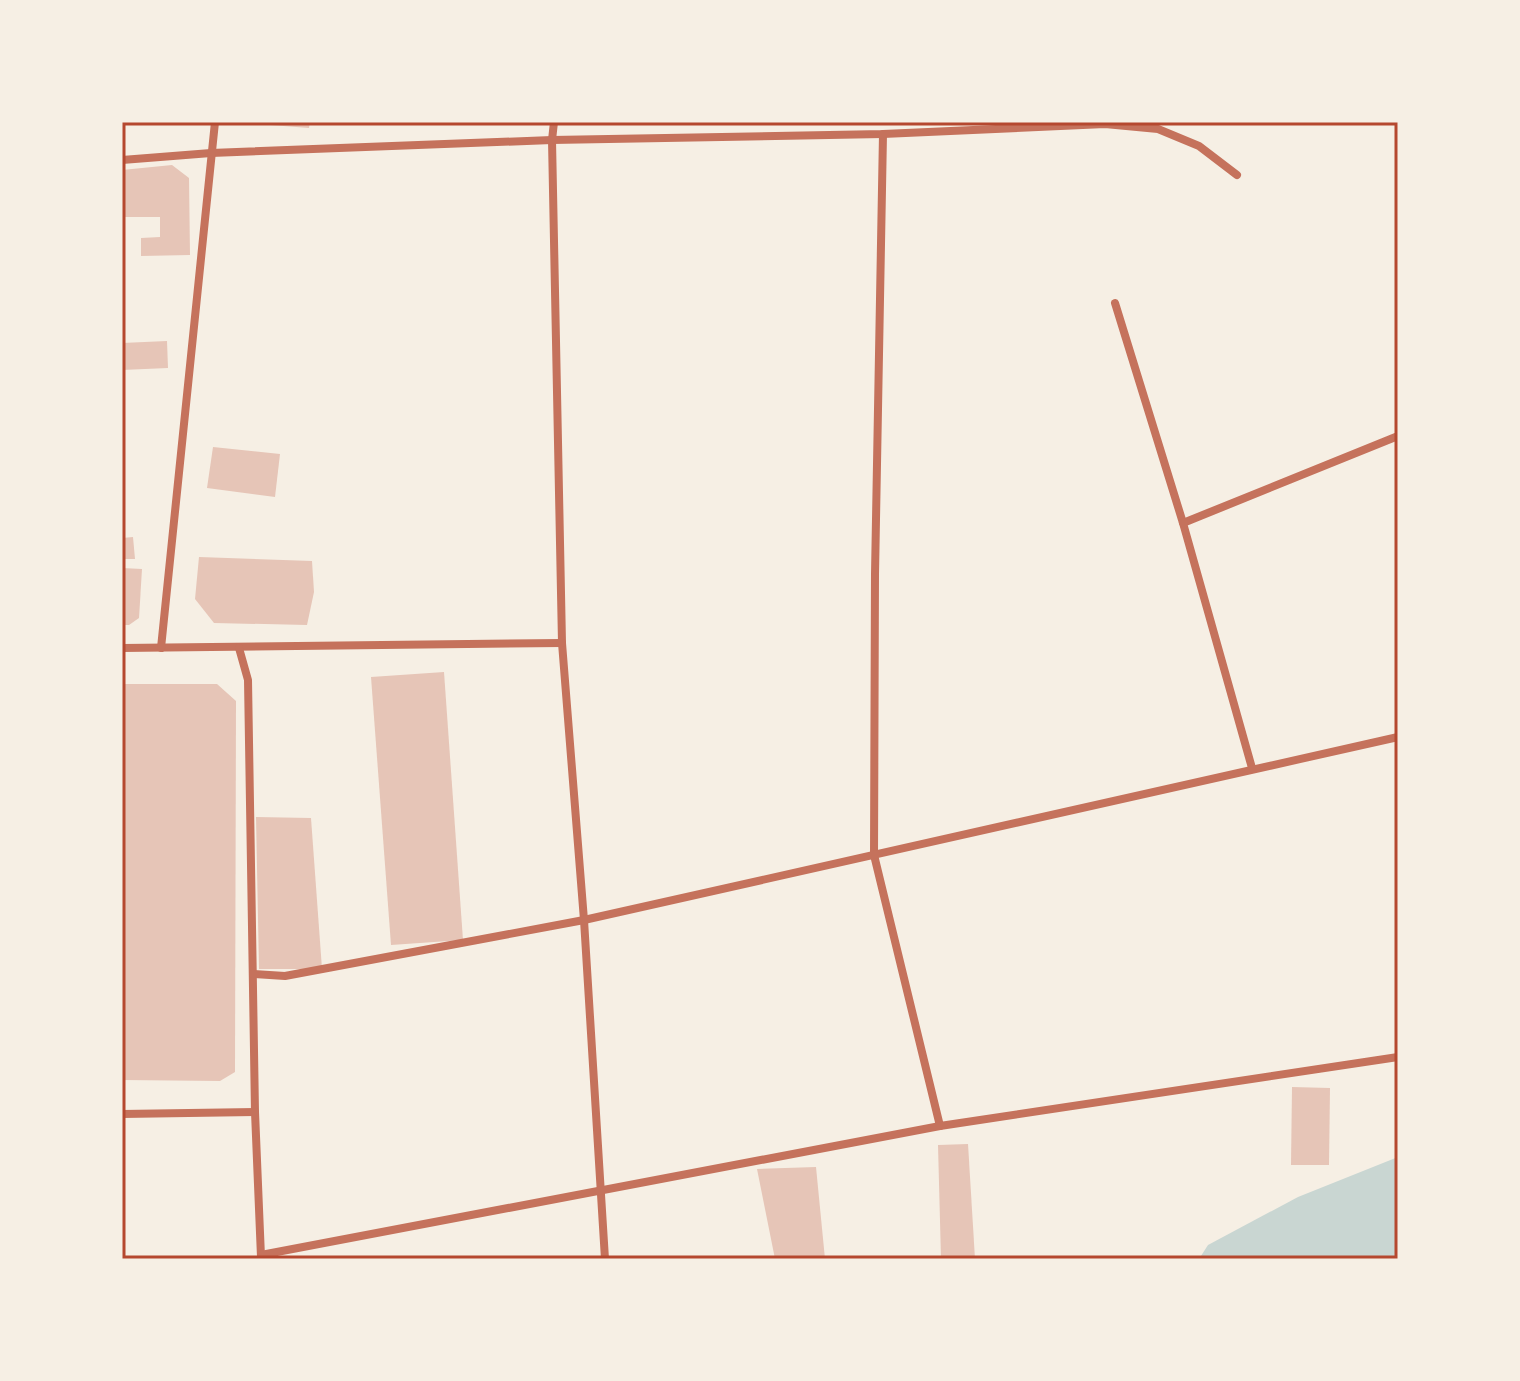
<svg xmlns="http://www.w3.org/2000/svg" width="1520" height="1381" font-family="'Sofia Sans Condensed',sans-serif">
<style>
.water{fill:#c9d6d2}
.building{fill:#e6c5b7}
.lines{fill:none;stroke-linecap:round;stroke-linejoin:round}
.minor{stroke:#c5725c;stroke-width:8}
.neatline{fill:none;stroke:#b5482f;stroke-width:3}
</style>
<rect width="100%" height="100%" fill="#f6efe4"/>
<polygon class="water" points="1398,1157 1398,1259 1199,1259 1208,1245 1298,1197"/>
<g class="building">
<polygon points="258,122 310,122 309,128 258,124"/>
<polygon points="172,165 189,178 190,255 141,256 141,238 160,237 160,217 122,217 122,170"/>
<polygon points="167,341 168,368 122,370 122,343"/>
<polygon points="213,447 280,454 275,497 207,488"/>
<polygon points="133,537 135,559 122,559 122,538"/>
<polygon points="199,557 312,561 314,592 307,625 214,623 195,599"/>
<polygon points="122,568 142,569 139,618 129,625 122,625"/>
<polygon points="444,672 463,940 391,945 371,677"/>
<polygon points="122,684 217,684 236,701 235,1072 220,1081 122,1080"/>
<polygon points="256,817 311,818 322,969 259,969"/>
<polygon points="1292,1087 1330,1088 1329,1165 1291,1165"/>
<polygon points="968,1144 975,1259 941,1259 938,1145"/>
<polygon points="816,1167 825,1259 775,1259 757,1169"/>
</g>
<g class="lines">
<g class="minor">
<polyline points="554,122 552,140 562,643 584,920 605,1259"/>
<polyline points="883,134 875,574 874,855 940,1126"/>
<polyline points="122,160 211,153 552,140 883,134 1105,124 1158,129 1199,146 1237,175"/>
<polyline points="1115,303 1183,523 1252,768"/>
<polyline points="1183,523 1398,436"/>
<polyline points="122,648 562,643"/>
<polyline points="161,648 215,122"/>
<polyline points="239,648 248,680 255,1112 261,1257"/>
<polyline points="253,974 285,976 584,920 1398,737"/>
<polyline points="122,1114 255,1112"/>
<polyline points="261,1255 940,1126 1398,1057"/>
</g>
</g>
<rect width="1520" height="1381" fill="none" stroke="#f6efe4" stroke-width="248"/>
<rect x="124" y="124" width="1272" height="1133" class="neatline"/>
</svg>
